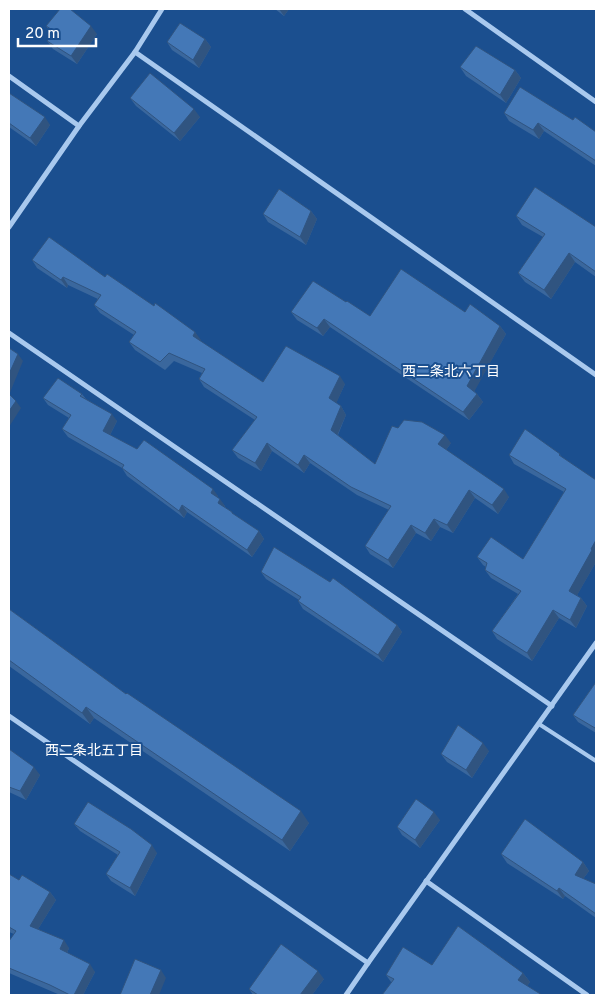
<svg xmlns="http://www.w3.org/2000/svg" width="605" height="1004" font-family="Overpass,'Noto Sans JP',sans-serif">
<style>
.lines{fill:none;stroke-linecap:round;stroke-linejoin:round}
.lane{stroke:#a9c9ee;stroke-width:4}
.street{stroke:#a9c9ee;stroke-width:5}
.wall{fill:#3a679d}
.shaded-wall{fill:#305480}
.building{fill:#4478b7;stroke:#305480}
.labels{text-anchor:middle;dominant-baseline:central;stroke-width:4;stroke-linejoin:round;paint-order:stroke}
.neighbourhood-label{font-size:14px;fill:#fff;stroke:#1b4f8f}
</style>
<rect width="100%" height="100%" fill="#1b4f8f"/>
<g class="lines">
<polyline class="lane" points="539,724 596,761"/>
<g class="street">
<polyline points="465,9 596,102"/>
<polyline points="135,52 596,375"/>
<polyline points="9,76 79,126"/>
<polyline points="9,227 79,126 135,52 162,9"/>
<polyline points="9,333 552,706"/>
<polyline points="9,716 368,963"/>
<polyline points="426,881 587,995"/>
<polyline points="346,995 368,963 596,643"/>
</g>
</g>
<g class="wall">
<polygon points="275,9 289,9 284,16"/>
<polygon points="46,26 97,34 77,64 53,49 47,41 52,34"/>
<polygon points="205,39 211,47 199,68 172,50 167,42"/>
<polygon points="460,67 515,70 521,78 506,103 466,76"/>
<polygon points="9,93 50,125 36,146 9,127"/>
<polygon points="130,98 200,117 180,141 136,106"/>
<polygon points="504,113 573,120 596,132 596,166 544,131 539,139 509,121"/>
<polygon points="311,211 317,219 306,245 268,222 263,214"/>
<polygon points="516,216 596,227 596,277 575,262 551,299 525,282 518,273 543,237 522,225"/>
<polygon points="32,260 105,277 154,306 195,332 200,341 263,382 345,384 336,403 341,406 346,415 338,435 375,464 451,443 446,450 509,497 498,514 475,498 453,533 440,527 431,541 416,533 393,568 370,554 365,546 389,510 357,495 310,463 304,473 272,451 261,471 238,458 232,450 255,420 204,387 199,379 202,373 174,361 165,370 135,350 129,342 134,335 100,313 94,305 98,299 68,285 67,288 37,268"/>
<polygon points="346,302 370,316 465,312 500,326 506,334 474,391 477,394 483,402 469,420 330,327 323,336 297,320 291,312"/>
<polygon points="82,394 86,399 117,421 110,435 218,496 217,497 225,506 225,507 234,515 259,531 264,539 252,557 187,512 184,518 127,476 122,468 68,437 62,429 69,418 48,405 43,398"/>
<polygon points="560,454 596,562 577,595 581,598 587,606 576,628 559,618 532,661 497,639 492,631 518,594 491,578 485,570 486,567 483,565 477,557 523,559 564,492 514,464 509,455"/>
<polygon points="261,572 330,582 397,625 402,632 383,662 303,609 298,601 299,600 266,579"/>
<polygon points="9,609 126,694 309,823 290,851 94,718 90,724 9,666"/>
<polygon points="596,682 596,733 578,722 573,715"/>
<polygon points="9,749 40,775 26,800 9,792"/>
<polygon points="489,751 472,778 447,762 441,754"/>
<polygon points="440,820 420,848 402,835 397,827"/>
<polygon points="74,824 157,853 135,896 111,881 106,874 118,855 80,831"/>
<polygon points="501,854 583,862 589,871 583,879 596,884 596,918 565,896 563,899 507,863"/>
<polygon points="9,874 19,880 50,892 56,900 38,929 69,948 67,953 95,972 83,995 60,995 9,973 9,941 14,934 9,932"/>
<polygon points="432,965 523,973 530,982 527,986 391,982 386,975"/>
<polygon points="324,979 312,995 253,995 249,989"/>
</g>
<g class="shaded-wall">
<polygon points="279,9 289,9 284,16"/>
<polygon points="91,26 97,34 77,64 71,56"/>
<polygon points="205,39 211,47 199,68 193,60"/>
<polygon points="515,70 521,78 506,103 500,95"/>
<polygon points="194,109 200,117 180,141 174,133"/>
<polygon points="45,117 50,125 36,146 30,138"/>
<polygon points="538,123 544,131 539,139 533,130"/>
<polygon points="311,211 317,219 306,245 300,237"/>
<polygon points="569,253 575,262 551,299 544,290"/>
<polygon points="63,277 68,285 67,288 61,280"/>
<polygon points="324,319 330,327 323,336 317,328"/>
<polygon points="500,326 506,334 473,394 467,386"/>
<polygon points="195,332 201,340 199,344 193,336"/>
<polygon points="18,354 23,361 9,395 9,374"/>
<polygon points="340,376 345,384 335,406 329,398"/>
<polygon points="477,394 483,402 469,420 463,412"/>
<polygon points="16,401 21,408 9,427 9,411"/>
<polygon points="341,406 346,415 336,438 331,430"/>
<polygon points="112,414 117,421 108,439 103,431"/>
<polygon points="445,435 451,443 444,453 438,444"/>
<polygon points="267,443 272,451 261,471 255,463"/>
<polygon points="304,455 310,463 304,473 298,465"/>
<polygon points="213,489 218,496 216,500 211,493"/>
<polygon points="504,489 509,497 498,514 492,505"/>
<polygon points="469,490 475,498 453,533 447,525"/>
<polygon points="220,499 225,506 223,510 218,503"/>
<polygon points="182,505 187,512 184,518 179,511"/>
<polygon points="434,519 440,527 431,541 425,533"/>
<polygon points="411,525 416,533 393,568 388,560"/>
<polygon points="259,531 264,539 252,557 247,550"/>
<polygon points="596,540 596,562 575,599 569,591"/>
<polygon points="581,598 587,606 576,628 570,620"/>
<polygon points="553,610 559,618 532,661 527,653"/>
<polygon points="397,625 402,632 383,662 378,655"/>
<polygon points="86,707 94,718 90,724 82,713"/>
<polygon points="483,743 489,751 472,778 466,770"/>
<polygon points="34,767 40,775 26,800 20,791"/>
<polygon points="301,811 309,823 290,851 282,840"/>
<polygon points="434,812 440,820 420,848 415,840"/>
<polygon points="152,845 157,853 135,896 130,888"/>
<polygon points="583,862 589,871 580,883 575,875"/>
<polygon points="559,888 565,896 563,899 557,891"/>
<polygon points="50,892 56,900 35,934 30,926"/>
<polygon points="64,940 69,948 65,957 60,949"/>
<polygon points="90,964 95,972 83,995 74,995"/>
<polygon points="161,970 166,978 159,995 150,995"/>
<polygon points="318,971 324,979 312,995 300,995"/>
<polygon points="523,973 530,982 525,989 518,980"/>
</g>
<g class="building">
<polygon points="60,9 70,9 91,26 71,56 47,41 54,31 46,26"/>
<polygon points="180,23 205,39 193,60 167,42"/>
<polygon points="476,46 515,70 500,95 460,67"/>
<polygon points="150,73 194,109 174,133 130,98"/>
<polygon points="520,87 573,120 575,117 596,132 596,161 538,123 533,130 504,113"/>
<polygon points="9,93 45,117 30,138 9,123"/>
<polygon points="535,187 596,227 596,272 569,253 544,290 518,273 545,234 516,216"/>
<polygon points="279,189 311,211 300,237 263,214"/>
<polygon points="49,237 105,277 107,274 154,306 155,303 195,332 193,336 263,382 286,346 340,376 329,398 341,406 331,430 375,464 392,426 398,428 404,420 422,422 445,435 438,444 504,489 492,505 469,490 447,525 434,519 425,533 411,525 388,560 365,546 391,506 351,487 304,455 298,465 267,443 255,463 232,450 257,417 199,379 205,369 169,353 160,362 129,342 136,332 94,305 101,295 63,277 61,280 32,260"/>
<polygon points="401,269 465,312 470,304 500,326 467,386 477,394 463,412 324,319 317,328 291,312 313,281 346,302 347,301 370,316"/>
<polygon points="9,348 18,354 9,374"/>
<polygon points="58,378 82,394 80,396 112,414 103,431 137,449 144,440 213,489 211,493 220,499 218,503 232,512 232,513 259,531 247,550 182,505 179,511 122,468 124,465 62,429 71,415 43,398"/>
<polygon points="9,394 16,401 9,411"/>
<polygon points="525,429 560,454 559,455 596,480 596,540 591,549 592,550 569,591 581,598 570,620 553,610 527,653 492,631 521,591 485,570 487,563 477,557 491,537 523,559 566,489 509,455"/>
<polygon points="274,547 330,582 333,578 397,625 378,655 298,601 301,597 261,572"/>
<polygon points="9,609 126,694 127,693 301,811 282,840 86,707 82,713 9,660"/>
<polygon points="596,682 596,725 595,728 573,715"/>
<polygon points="458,725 483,743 466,770 441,754"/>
<polygon points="9,749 34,767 20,791 9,787"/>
<polygon points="416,799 434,812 415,840 397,827"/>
<polygon points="88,802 131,829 152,845 130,888 106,874 120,852 74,824"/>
<polygon points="525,819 583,862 575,875 596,884 596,914 559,888 557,891 501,854"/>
<polygon points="9,874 19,880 22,875 50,892 30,926 64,940 60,949 90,964 74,995 70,995 50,985 9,968 9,941 16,931 9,927"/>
<polygon points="458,926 523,973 518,980 542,995 382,995 394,979 386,975 403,947 432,965"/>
<polygon points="281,944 318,971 300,995 258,995 249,989"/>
<polygon points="135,959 161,970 150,995 120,995"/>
</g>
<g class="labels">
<g class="neighbourhood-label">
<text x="451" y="372">西二条北六丁目</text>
<text x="94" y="751">西二条北五丁目</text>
</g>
</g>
<rect width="605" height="1004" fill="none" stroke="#ffffff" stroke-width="20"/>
<path d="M18 38v8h78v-8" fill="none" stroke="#ffffff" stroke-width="2.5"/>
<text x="25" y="38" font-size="15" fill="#ffffff" stroke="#1b4f8f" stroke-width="4" paint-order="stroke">20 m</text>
</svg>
